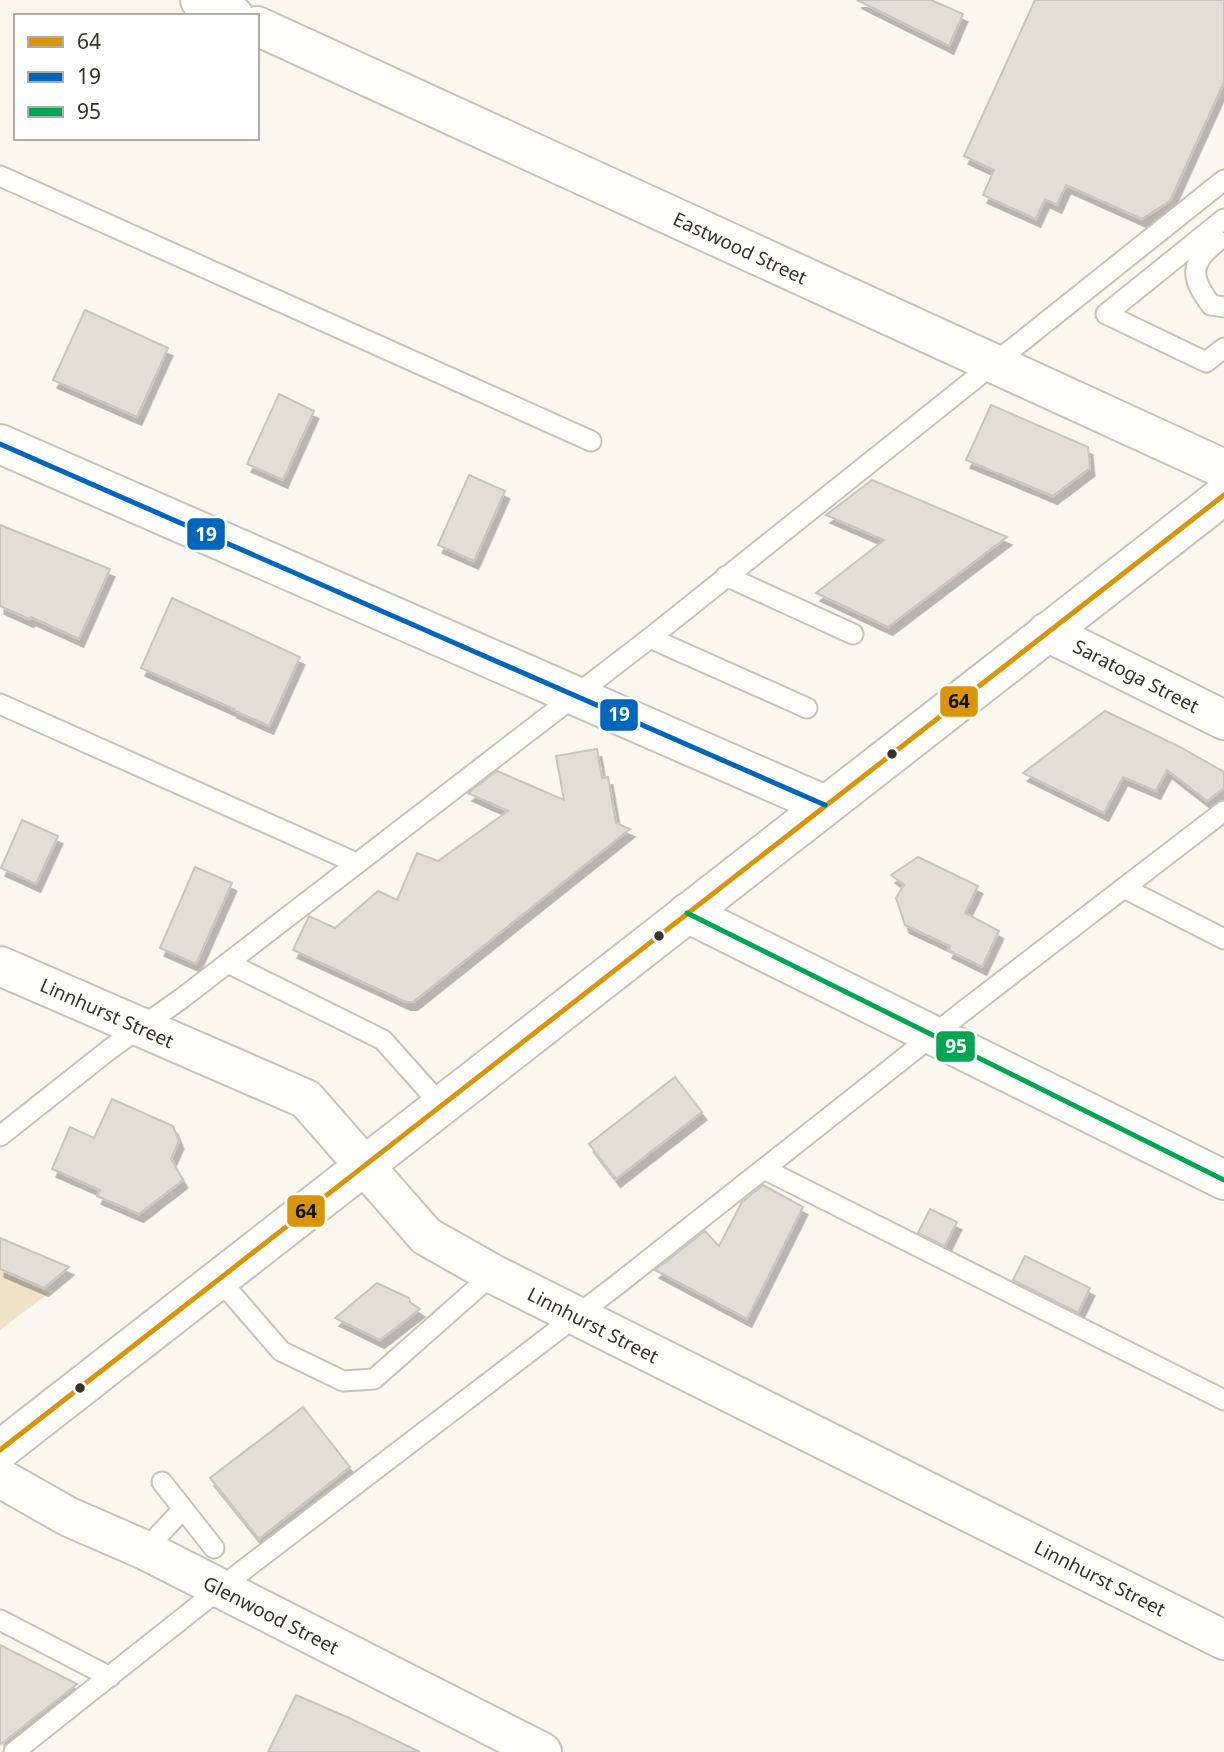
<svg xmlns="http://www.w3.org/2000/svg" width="1224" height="1752" font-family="'Noto Sans',sans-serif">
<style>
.green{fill:#efe3c7}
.building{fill:#e1ded6;stroke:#c8c5be;stroke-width:2;filter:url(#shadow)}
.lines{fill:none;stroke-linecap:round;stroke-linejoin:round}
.service-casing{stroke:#c6c3bb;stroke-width:23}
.minor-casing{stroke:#c6c3bb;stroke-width:42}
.primary-casing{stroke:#c6c3bb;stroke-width:42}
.service{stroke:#fefefd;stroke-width:19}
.minor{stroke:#fefefd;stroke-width:38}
.primary{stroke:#fefefd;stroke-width:38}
.bus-1-casing{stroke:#fff;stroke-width:10}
.bus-2-casing{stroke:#fff;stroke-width:10}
.bus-3-casing{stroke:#fff;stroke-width:10}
.bus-1{stroke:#da9506;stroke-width:5}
.bus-2{stroke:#0065bd;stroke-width:5}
.bus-3{stroke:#00a651;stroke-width:5}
.bus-dot{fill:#37332b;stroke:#fff;stroke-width:2.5}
.labels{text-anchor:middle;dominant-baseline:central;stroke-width:6;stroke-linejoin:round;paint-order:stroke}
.street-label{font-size:19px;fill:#37332b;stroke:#fff}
.line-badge{stroke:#fff;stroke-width:2.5}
.badge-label{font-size:19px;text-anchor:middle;font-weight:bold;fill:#fff}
.pale-badge-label{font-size:19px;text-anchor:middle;font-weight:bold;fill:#111}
</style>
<defs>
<filter id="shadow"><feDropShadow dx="4.5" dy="8" stdDeviation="0" flood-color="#0004"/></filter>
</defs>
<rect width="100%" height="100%" fill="#faf7ef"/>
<polygon class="green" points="0,1271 49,1293 0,1330"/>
<g class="building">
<polygon points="857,0 931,0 963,14 949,46"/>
<polygon points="1035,0 1224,0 1224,82 1170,201 1142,219 1066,185 1057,205 1045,199 1036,219 983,195 994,170 964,156"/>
<polygon points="85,310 168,348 137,417 53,380"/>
<polygon points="279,394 314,411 283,480 247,464"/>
<polygon points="991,405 1088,447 1090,468 1053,496 966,460"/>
<polygon points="469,475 505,491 474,561 438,545"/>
<polygon points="872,480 1007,537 888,627 816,593 884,540 826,515"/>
<polygon points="0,525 110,569 79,639 31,617 29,619 0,606"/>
<polygon points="172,598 300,657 269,726 233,710 234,709 141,668"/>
<polygon points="1105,711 1180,747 1224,772 1224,788 1207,801 1167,770 1156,791 1123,777 1104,813 1023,773"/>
<polygon points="597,749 602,778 608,777 616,823 630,829 413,1002 406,1002 293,950 309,916 335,928 378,891 397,900 417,853 438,861 508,811 468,793 497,771 564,800 556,756"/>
<polygon points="22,820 58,836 36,884 1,868"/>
<polygon points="918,857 978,886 965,913 999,931 982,967 948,950 950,946 905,925 896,898 904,885 891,875"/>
<polygon points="195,867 232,883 196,964 160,948"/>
<polygon points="675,1077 702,1112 616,1179 589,1144"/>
<polygon points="112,1099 173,1126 179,1141 171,1159 183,1180 139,1214 97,1196 100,1190 52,1169 70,1127 94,1138"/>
<polygon points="763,1185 803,1207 747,1319 655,1270 705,1231 719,1246 742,1202"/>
<polygon points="930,1209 957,1222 945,1246 918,1233"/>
<polygon points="0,1238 69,1267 44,1288 0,1269"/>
<polygon points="1025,1256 1090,1288 1078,1313 1013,1280"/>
<polygon points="377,1283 409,1298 410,1302 420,1309 380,1340 335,1318"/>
<polygon points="303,1407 350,1467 259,1539 210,1478"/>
<polygon points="0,1645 77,1684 0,1745"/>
<polygon points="296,1695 347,1717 420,1752 268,1752"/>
</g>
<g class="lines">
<g class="service-casing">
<g id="service">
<polyline points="0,176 591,441"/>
<polyline points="1224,219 1106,314 1206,362 1224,348"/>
<path d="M1218,241C1189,263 1190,277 1211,305L1224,307"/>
<polyline points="726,576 853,634"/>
<polyline points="650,638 807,708"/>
<polyline points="0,704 356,863"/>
<polyline points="1124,888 1224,939"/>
<polyline points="228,963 383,1040 441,1105"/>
<polyline points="0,1136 110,1049 181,999 650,638 1224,180"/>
<polyline points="764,1169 1224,1400"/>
<polyline points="218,1278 281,1351 343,1381 374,1379 493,1274"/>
<polyline points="162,1482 214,1548"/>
<polyline points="145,1550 183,1509"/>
<polyline points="0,1620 110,1677"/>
<polyline points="14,1752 241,1572 618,1284 965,1010 1224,811"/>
</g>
</g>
<g class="minor-casing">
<g id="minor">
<polyline points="200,0 234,16"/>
<polyline points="257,26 1224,469"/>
<polyline points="0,444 825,805"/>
<polyline points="1047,632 1224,720"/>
<polyline points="687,913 1224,1180"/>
<polyline points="0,966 306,1099 426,1236 493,1274 1224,1640"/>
<polyline points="0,1478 69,1517 145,1550 542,1752"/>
</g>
</g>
<g class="primary-casing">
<polyline id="primary" points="0,1450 1224,495"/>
</g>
<use href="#service" class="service"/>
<use href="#minor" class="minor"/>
<use href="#primary" class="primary"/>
<g class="bus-1-casing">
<polyline id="bus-1" points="0,1450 1224,495"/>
</g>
<g class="bus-2-casing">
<polyline id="bus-2" points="0,444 825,805"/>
</g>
<g class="bus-3-casing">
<polyline id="bus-3" points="687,913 1224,1180"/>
</g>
<use href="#bus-1" class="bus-1"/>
<use href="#bus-2" class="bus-2"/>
<use href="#bus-3" class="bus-3"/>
</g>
<g class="bus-dot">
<circle cx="892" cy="754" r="6"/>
<circle cx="659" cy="936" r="6"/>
<circle cx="80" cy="1388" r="6"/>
</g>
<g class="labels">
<g class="street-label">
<text transform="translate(740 248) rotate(25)">Eastwood Street</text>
<text transform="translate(1136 676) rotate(27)">Saratoga Street</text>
<text transform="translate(107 1013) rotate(24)">Linnhurst Street</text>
<text transform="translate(593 1325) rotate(27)">Linnhurst Street</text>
<text transform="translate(1100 1578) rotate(27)">Linnhurst Street</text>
<text transform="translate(271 1615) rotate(27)">Glenwood Street</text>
</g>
</g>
<g class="line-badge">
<rect x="186" y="517" width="40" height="34" rx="7" fill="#0065bd"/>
<rect x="939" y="685" width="40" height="33" rx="7" fill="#da9506"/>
<rect x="599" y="698" width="40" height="34" rx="7" fill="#0065bd"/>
<rect x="935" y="1030" width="41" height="33" rx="7" fill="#00a651"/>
<rect x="286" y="1194" width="40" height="34" rx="7" fill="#da9506"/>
</g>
<g class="badge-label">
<text x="206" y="541">19</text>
<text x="619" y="721">19</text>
<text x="956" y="1053">95</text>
</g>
<g class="pale-badge-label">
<text x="959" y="708">64</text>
<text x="306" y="1218">64</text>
</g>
<rect x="14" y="14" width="245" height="126" fill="#ffffff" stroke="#afadaa" stroke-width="2"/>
<rect x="28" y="37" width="35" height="10" fill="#da9506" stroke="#afadaa" stroke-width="2"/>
<text x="77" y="49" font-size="21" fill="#37332b">64</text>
<rect x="28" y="72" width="35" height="10" fill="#0065bd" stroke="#afadaa" stroke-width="2"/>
<text x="77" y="84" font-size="21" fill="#37332b">19</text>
<rect x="28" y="107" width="35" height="10" fill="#00a651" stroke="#afadaa" stroke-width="2"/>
<text x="77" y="119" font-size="21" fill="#37332b">95</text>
</svg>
